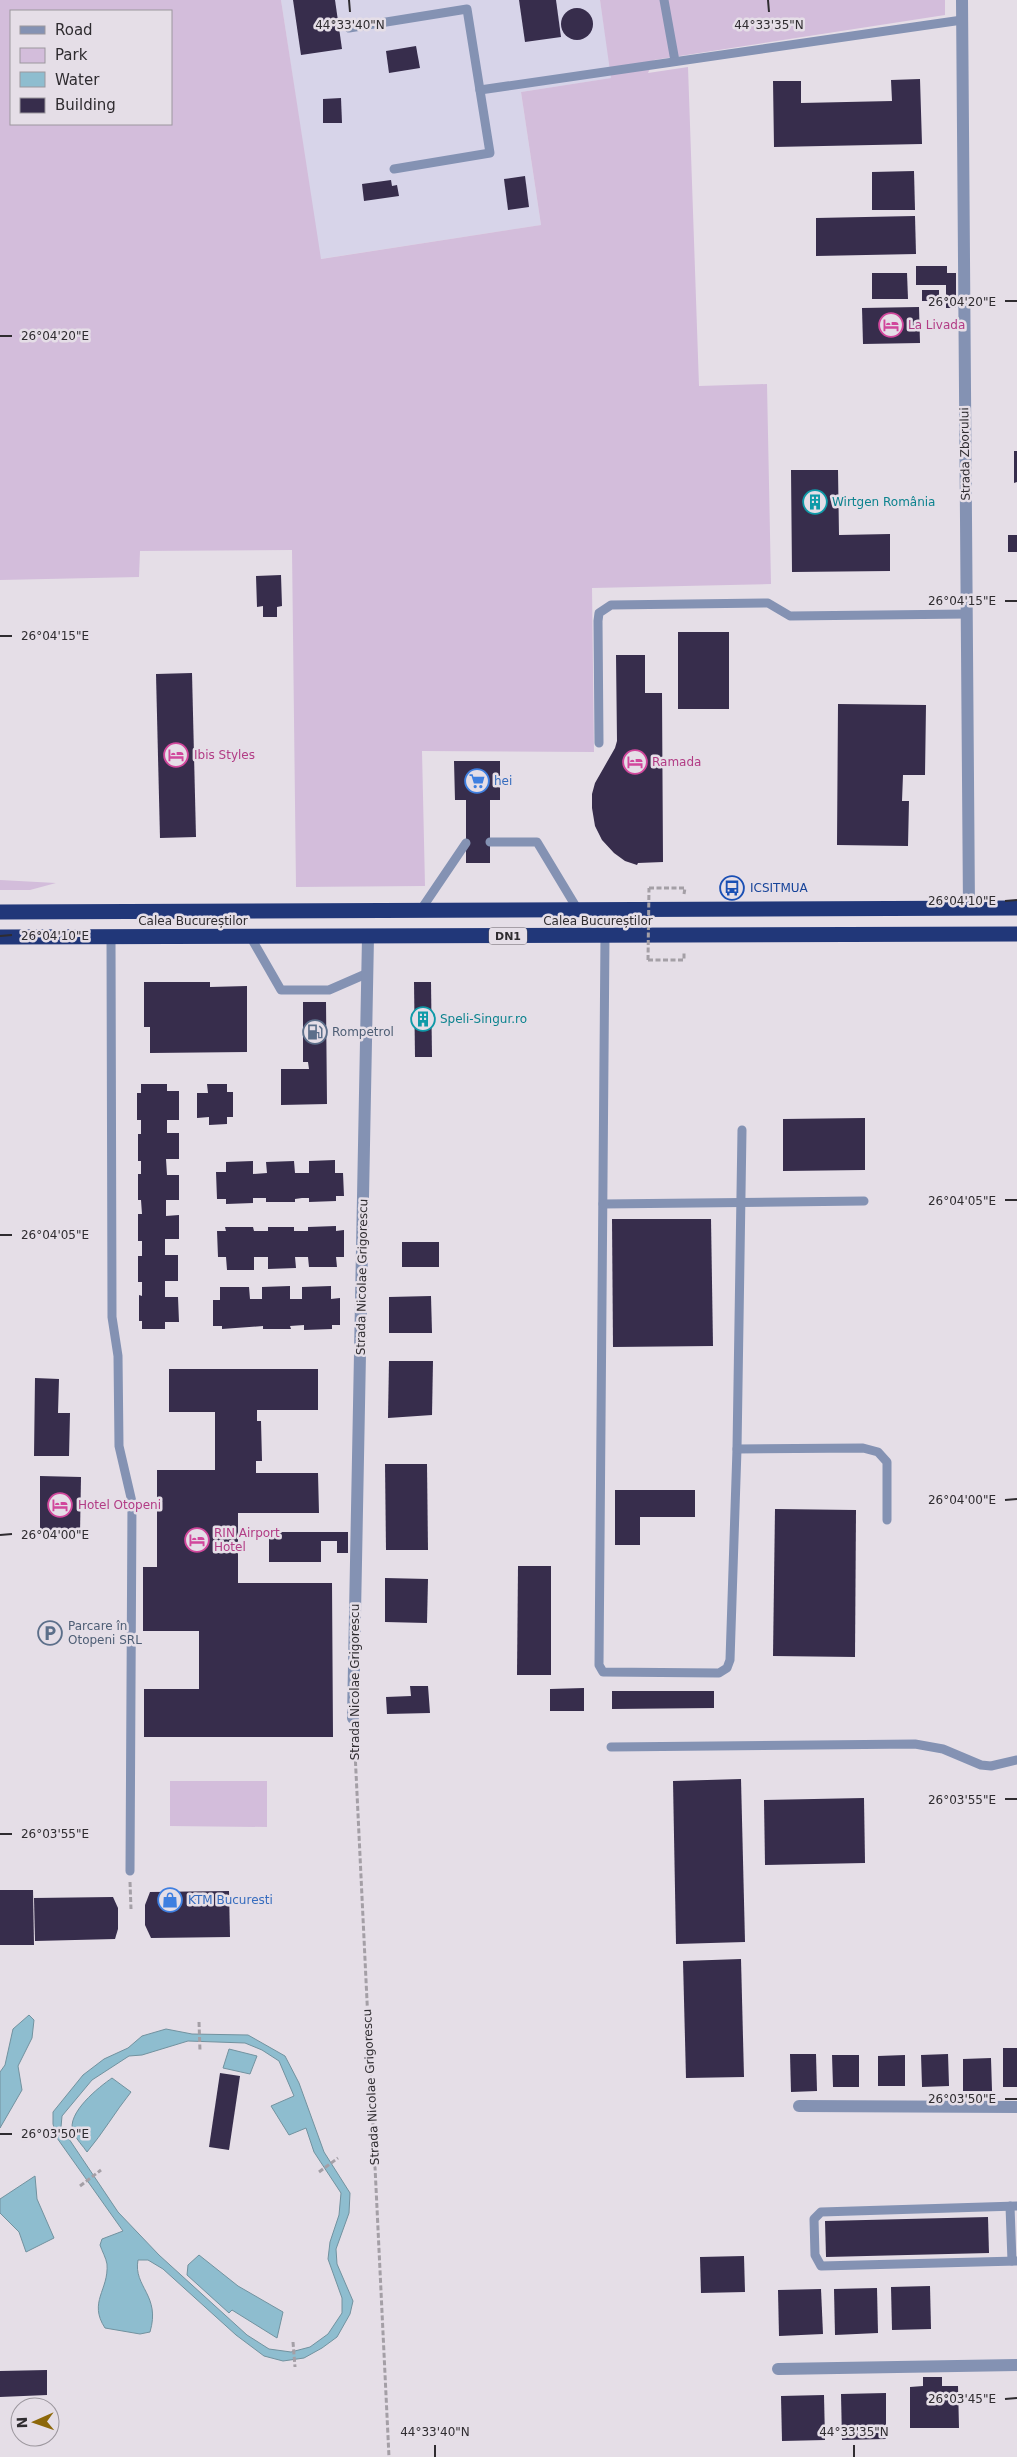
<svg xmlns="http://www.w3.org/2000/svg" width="1017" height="2457" font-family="'DejaVu Sans',sans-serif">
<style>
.industrial{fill:#d7d4e9}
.green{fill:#d3bddb;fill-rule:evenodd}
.water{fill:#8ebdcf;stroke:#72929f;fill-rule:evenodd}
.building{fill:#372d4c}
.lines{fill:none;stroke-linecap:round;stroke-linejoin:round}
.path{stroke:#a49fa6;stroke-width:3;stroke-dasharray:5 2.5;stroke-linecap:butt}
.lane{stroke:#8492b3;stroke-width:9}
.street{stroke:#8492b3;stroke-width:12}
.highway{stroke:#213779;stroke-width:15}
.path-bridge{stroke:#a49fa6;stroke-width:3;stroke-dasharray:5 2.5;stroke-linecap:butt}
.ticks{fill:none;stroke:#2f2c30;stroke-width:2}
.labels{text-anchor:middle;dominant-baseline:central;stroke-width:5;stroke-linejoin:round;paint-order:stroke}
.shield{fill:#e5dee7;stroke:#666167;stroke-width:1}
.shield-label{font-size:11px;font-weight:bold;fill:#2f2c30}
.hotel-label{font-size:12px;fill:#b23c85;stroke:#e5dee7;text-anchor:start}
.street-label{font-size:12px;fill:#2f2c30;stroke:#e5dee7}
.culture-label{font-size:12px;fill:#0d838f;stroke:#e5dee7;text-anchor:start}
.shop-label{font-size:12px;fill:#366cbe;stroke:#e5dee7;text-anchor:start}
.transit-label{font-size:12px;fill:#164399;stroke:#e5dee7;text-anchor:start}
.service-label{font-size:12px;fill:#4e5e75;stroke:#e5dee7;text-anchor:start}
.ticks-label{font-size:12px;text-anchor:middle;fill:#2f2c30;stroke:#e5dee7;stroke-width:5;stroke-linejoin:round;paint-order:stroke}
</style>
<rect width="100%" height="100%" fill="#e5dee7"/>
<polygon class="industrial" points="281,0 600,0 612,78 521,92 541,225 320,259"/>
<g class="green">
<path d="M0,0H281L321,259L541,225L521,92L611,78L600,0H945V15L654,60L648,73L688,67L699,386L767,384L771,584L592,588L594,752L422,751L425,886L296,887L292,550L140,551L139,577L0,580ZM11,11H171V124H11Z"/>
<polygon points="0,880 56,883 30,890 0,890"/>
<polygon points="170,1781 267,1781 267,1827 170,1826"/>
</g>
<g class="water">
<polygon points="29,2015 34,2020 32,2038 18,2066 22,2090 0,2128 0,2072 5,2065 13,2029"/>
<path d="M166,2029L192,2034L248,2035L285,2056L299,2083L324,2152L350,2193L349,2213L336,2249L337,2264L353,2301L350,2314L337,2337L322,2348L304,2358L283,2361L264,2356L236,2335L163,2269L148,2260H138C133,2287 161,2295 150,2332L140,2334L105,2328C88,2302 109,2290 107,2264C106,2258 102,2251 100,2245L102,2239L123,2231L57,2138L53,2124V2112L83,2075L104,2059L128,2048L142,2036ZM188,2041L245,2043L262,2050L279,2061L294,2096L271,2106L289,2135L306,2128L314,2152L341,2193L339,2215L330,2242L328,2259L342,2298V2313L328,2334L310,2347L291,2352L269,2349L247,2335L159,2255L118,2212L61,2127L62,2116L92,2080L129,2056L142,2055Z"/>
<polygon points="229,2049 257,2056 250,2074 223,2068"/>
<path d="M112,2078L131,2092C115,2112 103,2133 87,2152C83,2146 76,2139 73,2132C66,2113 99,2087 112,2078Z"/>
<polygon points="35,2176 37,2199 54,2238 26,2252 19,2232 0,2213 0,2199"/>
<polygon points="199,2255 238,2286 283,2312 277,2338 232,2310 229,2313 187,2275 188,2265"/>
</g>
<g class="building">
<polygon points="293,0 335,0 342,49 301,55"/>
<polygon points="519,0 556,0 561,37 525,42"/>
<circle cx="577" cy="24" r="16"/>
<polygon points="416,46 420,68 389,73 386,51"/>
<polygon points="920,79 922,144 774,147 773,81 801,81 801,103 892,101 891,80"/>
<polygon points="341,98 342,123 323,123 323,99"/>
<polygon points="914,171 915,210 872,210 872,172"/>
<polygon points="525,176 529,207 508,210 504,179"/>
<polygon points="391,180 392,186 397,185 399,196 364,201 362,184"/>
<polygon points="915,216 916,254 816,256 816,218"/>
<polygon points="916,266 947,266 947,273 956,273 956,308 946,308 946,285 916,285"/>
<polygon points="872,273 907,273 908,299 872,299"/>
<rect x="922" y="290" width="17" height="11"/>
<polygon points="919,307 920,343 863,344 862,308"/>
<polygon points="1014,451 1017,451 1017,482 1014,483"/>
<polygon points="791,470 838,470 839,535 890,534 890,571 792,572"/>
<rect x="1008" y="535" width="9" height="17"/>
<polygon points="281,575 282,606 277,607 277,617 263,617 263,606 257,607 256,576"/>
<rect x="678" y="632" width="51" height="77"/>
<polygon points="616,655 645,655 645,693 662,693 663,862 638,863 637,865 625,861 614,853 602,840 595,826 592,808 592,794 595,783 615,748 617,741"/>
<polygon points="192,673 196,837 160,838 156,674"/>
<polygon points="838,704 926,705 925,775 903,775 902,801 909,801 908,846 837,845"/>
<polygon points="454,761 500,761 500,800 490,800 490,863 466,863 466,800 455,800"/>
<polygon points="144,982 210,982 210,987 247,986 247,1052 150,1053 150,1027 144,1027"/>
<polygon points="414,982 431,982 432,1057 415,1057"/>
<polygon points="303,1002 326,1002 327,1104 281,1105 281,1069 309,1069 308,1062 303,1062"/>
<polygon points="141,1084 167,1084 167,1091 179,1091 179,1120 167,1120 167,1133 179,1133 179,1159 166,1159 167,1175 179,1175 179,1200 166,1200 166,1216 179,1215 179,1239 165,1239 165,1255 178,1255 178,1281 165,1281 165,1297 178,1297 179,1322 165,1322 165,1329 142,1329 142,1321 139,1321 139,1295 142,1296 142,1282 138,1282 138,1256 142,1256 142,1241 138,1241 138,1214 142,1214 141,1200 138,1200 138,1174 141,1174 141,1161 138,1161 138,1134 141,1134 141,1120 137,1120 137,1093 141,1093"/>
<polygon points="207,1084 227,1084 227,1092 233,1092 233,1117 227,1117 227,1124 209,1125 209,1117 197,1118 197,1093 208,1093"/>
<polygon points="865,1118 865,1170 783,1171 783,1119"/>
<polygon points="335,1160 335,1173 343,1173 344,1196 336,1196 336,1201 309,1202 309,1198 302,1198 295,1199 295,1202 266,1202 266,1198 253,1198 253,1203 226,1204 226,1199 217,1199 216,1172 226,1172 226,1162 253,1161 253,1174 267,1173 266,1162 294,1161 295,1173 309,1173 309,1161"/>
<polygon points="612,1219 711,1219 713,1346 613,1347"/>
<polygon points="336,1226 336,1231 344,1230 344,1257 336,1257 337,1267 309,1267 308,1257 295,1257 296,1268 268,1269 268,1257 254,1257 254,1270 227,1270 226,1257 218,1257 217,1231 226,1231 225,1227 253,1227 254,1231 268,1231 268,1227 294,1227 294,1231 308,1231 308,1227"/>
<rect x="402" y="1242" width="37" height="25"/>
<polygon points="290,1286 290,1299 302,1299 302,1287 331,1286 331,1299 340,1298 340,1325 332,1325 332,1329 304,1330 304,1325 290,1326 291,1329 263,1329 263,1326 222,1329 222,1326 213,1326 213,1300 220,1300 220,1287 249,1287 250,1299 262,1299 262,1287"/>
<polygon points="431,1296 432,1333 389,1333 389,1297"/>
<polygon points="389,1361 433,1361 432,1415 388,1418"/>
<polygon points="169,1369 318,1369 318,1410 257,1410 257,1421 261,1421 262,1461 256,1461 256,1473 318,1473 319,1513 238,1513 238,1583 332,1583 333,1737 144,1737 144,1689 199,1689 199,1631 143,1631 143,1567 157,1567 157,1470 215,1470 215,1412 169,1412"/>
<polygon points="35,1378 59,1379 58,1413 70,1413 69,1456 34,1456"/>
<polygon points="385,1464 427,1464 428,1550 386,1550"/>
<polygon points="40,1476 81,1477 80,1533 40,1533"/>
<polygon points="615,1490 695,1490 695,1517 640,1517 640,1545 615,1545"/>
<polygon points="775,1509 856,1510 855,1657 773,1656"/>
<polygon points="269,1532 348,1532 348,1553 337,1553 337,1541 321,1541 321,1562 269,1562"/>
<polygon points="518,1566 551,1566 551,1675 517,1675"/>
<polygon points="385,1578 428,1579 427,1623 385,1622"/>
<polygon points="410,1686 428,1686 430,1713 387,1714 386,1697 411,1696"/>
<polygon points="584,1688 584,1711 550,1711 550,1689"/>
<polygon points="612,1691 714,1691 714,1708 612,1709"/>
<polygon points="741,1779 745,1942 676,1944 673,1781"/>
<polygon points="864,1798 865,1863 765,1865 764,1800"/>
<polygon points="0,1890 33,1890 34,1945 0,1945"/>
<polygon points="229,1891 230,1937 151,1938 145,1925 145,1905 150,1892"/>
<polygon points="113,1897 118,1908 118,1929 115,1939 35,1941 34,1898"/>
<polygon points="741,1959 744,2077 686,2078 683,1961"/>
<rect x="1003" y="2048" width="14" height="39"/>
<polygon points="790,2054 816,2054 817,2091 791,2092"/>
<polygon points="948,2054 949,2086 922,2087 921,2055"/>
<polygon points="832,2055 859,2055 859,2087 833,2087"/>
<polygon points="905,2055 905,2086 878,2086 878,2056"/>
<polygon points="991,2058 992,2091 963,2091 963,2059"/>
<polygon points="220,2073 240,2076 229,2150 209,2147"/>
<polygon points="988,2217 989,2253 826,2257 825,2221"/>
<polygon points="744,2256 745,2292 701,2293 700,2257"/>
<polygon points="930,2286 931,2329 892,2330 891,2287"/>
<polygon points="877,2288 878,2333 835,2335 834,2289"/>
<polygon points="821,2289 823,2334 779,2336 778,2290"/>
<polygon points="47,2370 47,2395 0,2397 0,2371"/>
<polygon points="923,2377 942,2377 942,2386 958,2386 959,2428 910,2428 910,2387 923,2386"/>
<polygon points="886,2393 886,2439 842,2440 841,2394"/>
<polygon points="824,2395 825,2440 782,2441 781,2396"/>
</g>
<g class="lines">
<g class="path">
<polyline points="649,888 685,888 684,894"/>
<polyline points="648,960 684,960 684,951"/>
<polyline points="354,1731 389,2457"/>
<polyline points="130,1882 131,1909"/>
<polyline points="199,2022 200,2051"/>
<polyline points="319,2172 338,2158"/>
<polyline points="80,2186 101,2170"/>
<polyline points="293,2342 295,2367"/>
</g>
<g class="lane">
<polyline points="664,0 675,61"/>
<polyline points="349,28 467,9 490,153 394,169"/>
<polyline points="480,90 962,20"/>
<polyline points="599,743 598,621 599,613 611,605 768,603 790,616 967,614"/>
<polyline points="490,842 537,842 578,910"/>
<polyline points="420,911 466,843"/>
<polyline points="111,936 112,1317 118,1356 119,1446 132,1502 130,1871"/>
<polyline points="250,936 281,990 329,990 368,973"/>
<polyline points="605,936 599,1665 603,1672 719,1673 727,1668 730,1660 737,1449 742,1130"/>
<polyline points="603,1204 864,1201"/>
<polyline points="737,1449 863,1448 878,1452 887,1462 887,1520"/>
<polyline points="611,1747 915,1744 943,1749 981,1765 991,1766 1017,1760"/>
<polyline points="1010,2206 1012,2261"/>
<polyline points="1017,2206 821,2212 814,2219 815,2255 821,2266 1017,2261"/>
</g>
<g class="street">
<polyline points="962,0 969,909"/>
<polyline points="353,1718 368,937"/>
<polyline points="799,2106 1017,2107"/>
<polyline points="778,2369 1017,2365"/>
</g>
<g class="highway">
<polyline points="0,912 1017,908"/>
<polyline points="0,937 1017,934"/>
</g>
<polyline class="path-bridge" points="648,960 649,888"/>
</g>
<path class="ticks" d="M349,0L350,12M768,0L769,12M1005,301H1017M0,336H12M1005,601H1017M0,636H12M1005,901L1017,900M0,936L12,935M1005,1200H1017M0,1235H12M1005,1500L1017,1499M0,1535L12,1534M1005,1799H1017M0,1834H12M1005,2099H1017M0,2134H12M1005,2399L1017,2398M435,2445V2457M854,2445V2457"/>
<defs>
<g id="hotel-ring" transform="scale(1.25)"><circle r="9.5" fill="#e5dee7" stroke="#d1479c" stroke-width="1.5"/><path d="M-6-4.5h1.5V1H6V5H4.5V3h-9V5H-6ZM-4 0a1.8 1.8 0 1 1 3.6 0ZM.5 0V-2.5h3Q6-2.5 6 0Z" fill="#d1479c"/></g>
<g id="building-ring" transform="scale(1.25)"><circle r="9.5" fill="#e5dee7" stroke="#0f9aa8" stroke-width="1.5"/><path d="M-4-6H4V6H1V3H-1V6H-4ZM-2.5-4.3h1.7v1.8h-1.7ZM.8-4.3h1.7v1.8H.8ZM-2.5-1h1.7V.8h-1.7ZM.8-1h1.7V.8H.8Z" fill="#0f9aa8"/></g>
<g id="supermarket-ring" transform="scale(1.25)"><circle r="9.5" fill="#e5dee7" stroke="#3f7fe0" stroke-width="1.5"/><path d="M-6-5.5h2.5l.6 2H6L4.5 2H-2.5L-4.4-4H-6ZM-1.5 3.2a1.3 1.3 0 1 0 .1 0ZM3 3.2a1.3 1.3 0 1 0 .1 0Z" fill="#3f7fe0"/></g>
<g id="bus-ring" transform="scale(1.25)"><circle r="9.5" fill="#e5dee7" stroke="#1a4fb4" stroke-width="1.5"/><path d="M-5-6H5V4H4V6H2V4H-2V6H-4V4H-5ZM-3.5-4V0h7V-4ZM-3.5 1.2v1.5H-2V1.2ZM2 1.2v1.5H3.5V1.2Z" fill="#1a4fb4"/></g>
<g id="fuel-ring" transform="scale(1.25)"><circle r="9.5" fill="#e5dee7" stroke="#5c6f8a" stroke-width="1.5"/><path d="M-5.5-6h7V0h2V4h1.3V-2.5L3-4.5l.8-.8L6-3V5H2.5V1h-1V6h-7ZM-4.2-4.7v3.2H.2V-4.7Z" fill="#5c6f8a"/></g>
<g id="parking-ring" transform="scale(1.25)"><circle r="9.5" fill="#e5dee7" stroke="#5c6f8a" stroke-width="1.5"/><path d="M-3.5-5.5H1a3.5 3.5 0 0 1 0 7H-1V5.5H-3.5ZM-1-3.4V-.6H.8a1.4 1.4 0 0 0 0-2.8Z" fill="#5c6f8a"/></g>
<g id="shop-ring" transform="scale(1.25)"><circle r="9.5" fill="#e5dee7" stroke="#3f7fe0" stroke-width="1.5"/><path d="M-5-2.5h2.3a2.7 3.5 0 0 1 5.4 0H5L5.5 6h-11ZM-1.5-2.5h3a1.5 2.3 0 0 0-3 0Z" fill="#3f7fe0"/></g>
</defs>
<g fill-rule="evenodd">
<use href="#hotel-ring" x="891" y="325"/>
<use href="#building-ring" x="815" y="502"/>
<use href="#hotel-ring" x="176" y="755"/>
<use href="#hotel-ring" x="635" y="762"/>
<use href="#supermarket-ring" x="477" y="781"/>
<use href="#bus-ring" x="732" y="888"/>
<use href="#building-ring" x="423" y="1019"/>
<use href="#fuel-ring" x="315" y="1032"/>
<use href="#hotel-ring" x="60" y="1505"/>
<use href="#hotel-ring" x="197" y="1540"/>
<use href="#parking-ring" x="50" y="1633"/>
<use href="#shop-ring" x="170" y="1900"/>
</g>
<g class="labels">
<rect class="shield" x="489" y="927.5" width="38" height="17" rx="4"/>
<g class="shield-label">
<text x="508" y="936">DN1</text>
</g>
<g class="hotel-label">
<text x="908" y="325">La Livada</text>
<text x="194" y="755">Ibis Styles</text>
<text x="652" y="762">Ramada</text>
<text x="78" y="1505">Hotel Otopeni</text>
<text x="214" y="1533">RIN Airport<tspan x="214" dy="14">Hotel</tspan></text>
</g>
<g class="street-label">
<text transform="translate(965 454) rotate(-91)">Strada Zborului</text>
<text x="193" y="921">Calea Bucureștilor</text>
<text x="598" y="921">Calea Bucureștilor</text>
<text transform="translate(362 1277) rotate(-89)">Strada Nicolae Grigorescu</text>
<text transform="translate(355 1682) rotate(-90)">Strada Nicolae Grigorescu</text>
<text transform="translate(371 2087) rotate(-93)">Strada Nicolae Grigorescu</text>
</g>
<g class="culture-label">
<text x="832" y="502">Wirtgen România</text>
<text x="440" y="1019">Speli-Singur.ro</text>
</g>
<g class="shop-label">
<text x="494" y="781">hei</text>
<text x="188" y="1900">KTM Bucuresti</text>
</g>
<g class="transit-label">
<text x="750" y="888">ICSITMUA</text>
</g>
<g class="service-label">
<text x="332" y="1032">Rompetrol</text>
<text x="68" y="1626">Parcare în<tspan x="68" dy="14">Otopeni SRL</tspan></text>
</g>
</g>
<g class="ticks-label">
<text x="350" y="29">44°33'40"N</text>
<text x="769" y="29">44°33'35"N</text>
<text x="962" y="306">26°04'20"E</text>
<text x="55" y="340">26°04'20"E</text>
<text x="962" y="605">26°04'15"E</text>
<text x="55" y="640">26°04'15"E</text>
<text x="962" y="905">26°04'10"E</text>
<text x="55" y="940">26°04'10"E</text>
<text x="962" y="1205">26°04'05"E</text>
<text x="55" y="1239">26°04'05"E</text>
<text x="962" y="1504">26°04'00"E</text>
<text x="55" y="1539">26°04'00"E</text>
<text x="962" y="1804">26°03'55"E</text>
<text x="55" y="1838">26°03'55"E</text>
<text x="962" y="2103">26°03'50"E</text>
<text x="55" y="2138">26°03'50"E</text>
<text x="962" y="2403">26°03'45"E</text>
<text x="435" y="2436">44°33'40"N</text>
<text x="854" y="2436">44°33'35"N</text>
</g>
<rect x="10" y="10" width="162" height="115" fill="#e5dee7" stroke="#9c979e"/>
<rect x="20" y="26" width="25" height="8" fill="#8492b3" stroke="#9c979e"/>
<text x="55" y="35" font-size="15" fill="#2f2c30">Road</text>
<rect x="20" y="48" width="25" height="15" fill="#d3bddb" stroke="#9c979e"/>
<text x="55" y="60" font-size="15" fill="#2f2c30">Park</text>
<rect x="20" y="72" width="25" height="15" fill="#8ebdcf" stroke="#9c979e"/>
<text x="55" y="85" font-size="15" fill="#2f2c30">Water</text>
<rect x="20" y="98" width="25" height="15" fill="#372d4c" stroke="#9c979e"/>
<text x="55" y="110" font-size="15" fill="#2f2c30">Building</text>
<g transform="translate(35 2422) rotate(268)"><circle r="24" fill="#e5dee7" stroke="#9c979e"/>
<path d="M0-4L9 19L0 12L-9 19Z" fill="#8d680a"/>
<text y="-8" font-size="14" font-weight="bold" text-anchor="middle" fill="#2f2c30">N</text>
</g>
</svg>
